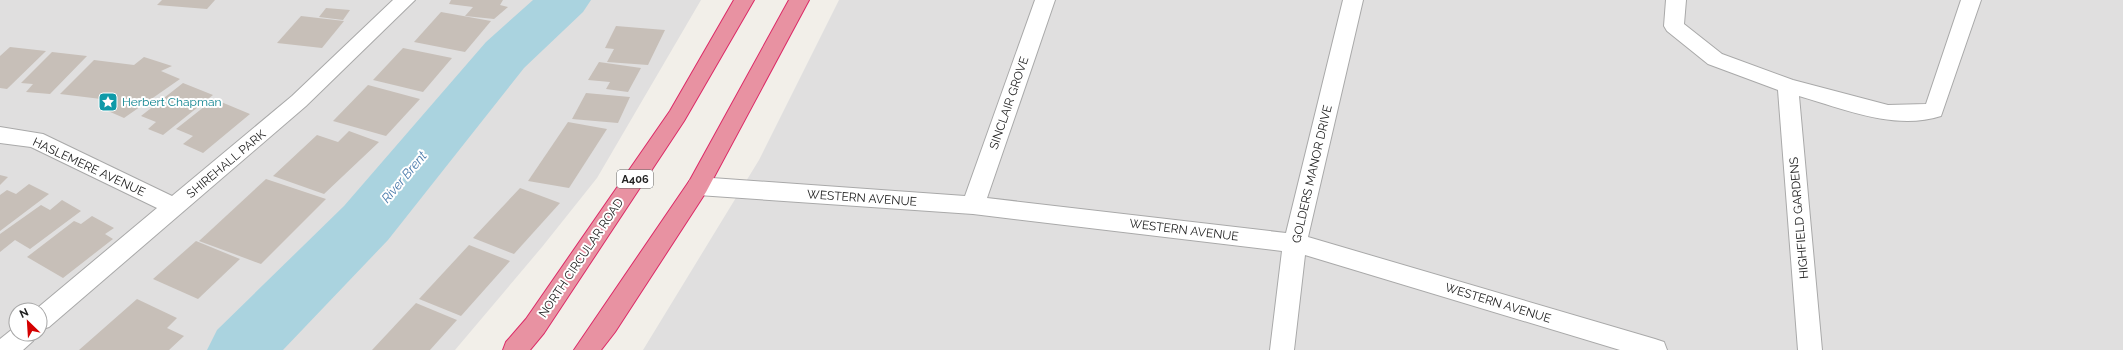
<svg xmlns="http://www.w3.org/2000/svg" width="2123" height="350" font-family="Raleway,sans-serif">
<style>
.residential{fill:#e0dfdf;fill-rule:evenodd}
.forest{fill:#add19e}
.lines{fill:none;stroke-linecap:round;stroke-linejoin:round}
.river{fill:#aad3df;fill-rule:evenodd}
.building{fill:#c7bfb8}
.minor-casing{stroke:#a9a9a9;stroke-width:2}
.highway-casing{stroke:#dc2a67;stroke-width:2}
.minor{fill:#fff;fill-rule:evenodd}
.highway{fill:#e892a2;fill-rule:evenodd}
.labels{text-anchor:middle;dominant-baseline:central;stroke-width:4;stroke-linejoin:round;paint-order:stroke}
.shield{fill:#fff;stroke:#646464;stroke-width:1}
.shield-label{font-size:11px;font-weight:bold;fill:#222}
.culture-label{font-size:12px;fill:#0d838f;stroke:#fff;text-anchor:start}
.street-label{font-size:12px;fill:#222;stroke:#fff}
.water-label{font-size:13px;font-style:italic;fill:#4a7aab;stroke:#fff}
</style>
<rect width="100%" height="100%" fill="#f2efe9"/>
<g class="residential">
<path d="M0,0H554L524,23L497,47L471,77L439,126L349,225L277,289L217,350H0ZM16,310H40V334H16Z"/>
<polygon points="586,0 701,0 597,178 542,247 455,350 259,350 402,209 449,155 506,71 533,43"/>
<polygon points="839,0 2123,0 2123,350 643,350 759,160"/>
</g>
<polygon class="forest" points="554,0 586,0 533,43 506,71 449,155 402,209 259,350 217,350 277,289 349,225 439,126 471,77 497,47 524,23"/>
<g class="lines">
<polygon class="river" points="533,0 591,0 583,12 524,68 388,240 283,350 207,350 217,330 344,206 486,42"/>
</g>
<g class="building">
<polygon points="162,0 215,0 207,9 157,5"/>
<polygon points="451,0 503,0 500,5 508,7 494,19 465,16 473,7 449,4"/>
<polygon points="326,8 350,10 343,20 319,17"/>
<polygon points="441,12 491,21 465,52 414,42"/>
<polygon points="301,16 344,21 322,48 277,43"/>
<polygon points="616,26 665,30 648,65 607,62 614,49 605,48"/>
<polygon points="10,47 46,51 7,89 0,88 0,56"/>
<polygon points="403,48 452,58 423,92 373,80"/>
<polygon points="52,52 87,56 50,94 26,92 33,84 21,83"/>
<polygon points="144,57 172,66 161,71 180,79 124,118 108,111 117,104 101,99 60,94 94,60 134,65"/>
<polygon points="599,62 641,68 628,92 606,89 610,82 588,80"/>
<polygon points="183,83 213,95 163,135 148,129 156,122 141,116"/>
<polygon points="368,85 420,99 386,136 333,121"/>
<polygon points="586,93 630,97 618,123 572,119"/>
<polygon points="214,99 250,114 203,153 183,144 193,136 176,129"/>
<polygon points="568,122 607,129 569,188 528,181"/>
<polygon points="349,131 379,142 324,194 273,176 317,135 338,142"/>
<polygon points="0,175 8,177 0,185"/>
<polygon points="266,179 326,199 261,264 199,241"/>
<polygon points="29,184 49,194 0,231 0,195 7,190 16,194"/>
<polygon points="520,188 560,203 514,254 473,238"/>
<polygon points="62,200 81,211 30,249 15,240 0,252 0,234 41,205 50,210"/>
<polygon points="92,216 114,228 105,234 113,239 63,278 27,257 74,221 81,224"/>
<polygon points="196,241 240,259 198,299 153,279"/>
<polygon points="469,245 510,261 461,316 419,299"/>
<polygon points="137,299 177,318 167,328 184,336 169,350 79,350"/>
<polygon points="416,303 457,320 430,350 372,350"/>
</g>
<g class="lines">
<g class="minor-casing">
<g id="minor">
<polygon points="393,0 415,0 306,106 49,327 40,330 40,310 35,310 157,208 31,147 0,143 0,127 43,134 172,196 292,96"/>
<polygon points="1035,0 1055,0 987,198 1286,233 1343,0 1363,0 1308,237 1655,339 1664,342 1667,350 1620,350 1305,255 1294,350 1270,350 1282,251 973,214 698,195 690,192 687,186 690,180 698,177 965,196"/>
<path d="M1666,0H1686L1684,24L1722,54L1793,80L1888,105L1926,104L1961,0H1981L1941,116C1895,131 1844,109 1799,96L1822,350H1798L1778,90L1708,64L1667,31L1664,26Z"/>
<polygon points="15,327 16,334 36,334 33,341 23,350 0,350 0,339"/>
</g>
</g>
<g class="highway-casing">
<g id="highway">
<polygon points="734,0 754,0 684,121 544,333 530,350 503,350 506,342 526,319 670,111"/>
<polygon points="789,0 809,0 706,192 615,332 601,350 574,350 690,180"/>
</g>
</g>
<use href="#minor" class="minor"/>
<use href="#highway" class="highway"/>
</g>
<defs>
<g id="sight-square" transform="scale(1)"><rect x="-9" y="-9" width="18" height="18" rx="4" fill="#0f9aa8" stroke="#fff"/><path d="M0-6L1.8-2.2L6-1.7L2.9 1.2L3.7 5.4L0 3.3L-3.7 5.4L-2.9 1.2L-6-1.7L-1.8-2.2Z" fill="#fff"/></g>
</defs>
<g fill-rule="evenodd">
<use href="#sight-square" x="108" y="102"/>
</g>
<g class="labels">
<rect class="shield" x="617" y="170" width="36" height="18" rx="3"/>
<g class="shield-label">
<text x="635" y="179">A406</text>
</g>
<g class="culture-label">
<text x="122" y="102">Herbert Chapman</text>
</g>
<g class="street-label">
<text transform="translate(1009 103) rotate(-71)">SINCLAIR GROVE</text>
<text transform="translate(226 164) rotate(-40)">SHIREHALL PARK</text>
<text transform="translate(89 167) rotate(25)">HASLEMERE AVENUE</text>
<text transform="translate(1312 174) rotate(-77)">GOLDERS MANOR DRIVE</text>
<text transform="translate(862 198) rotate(4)">WESTERN AVENUE</text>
<text transform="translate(1799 218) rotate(-95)">HIGHFIELD GARDENS</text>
<text transform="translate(1184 230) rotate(7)">WESTERN AVENUE</text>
<text transform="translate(581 258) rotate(-56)">NORTH CIRCULAR ROAD</text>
<text transform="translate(1498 303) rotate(17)">WESTERN AVENUE</text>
</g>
<g class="water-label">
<text transform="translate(404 177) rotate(-50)">River Brent</text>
</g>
</g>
<g transform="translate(28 322) rotate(335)"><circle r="19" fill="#ffffff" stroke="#a7a7a7"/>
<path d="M0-3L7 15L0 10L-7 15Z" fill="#d40000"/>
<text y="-6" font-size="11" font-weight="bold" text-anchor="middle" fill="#222222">N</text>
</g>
</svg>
